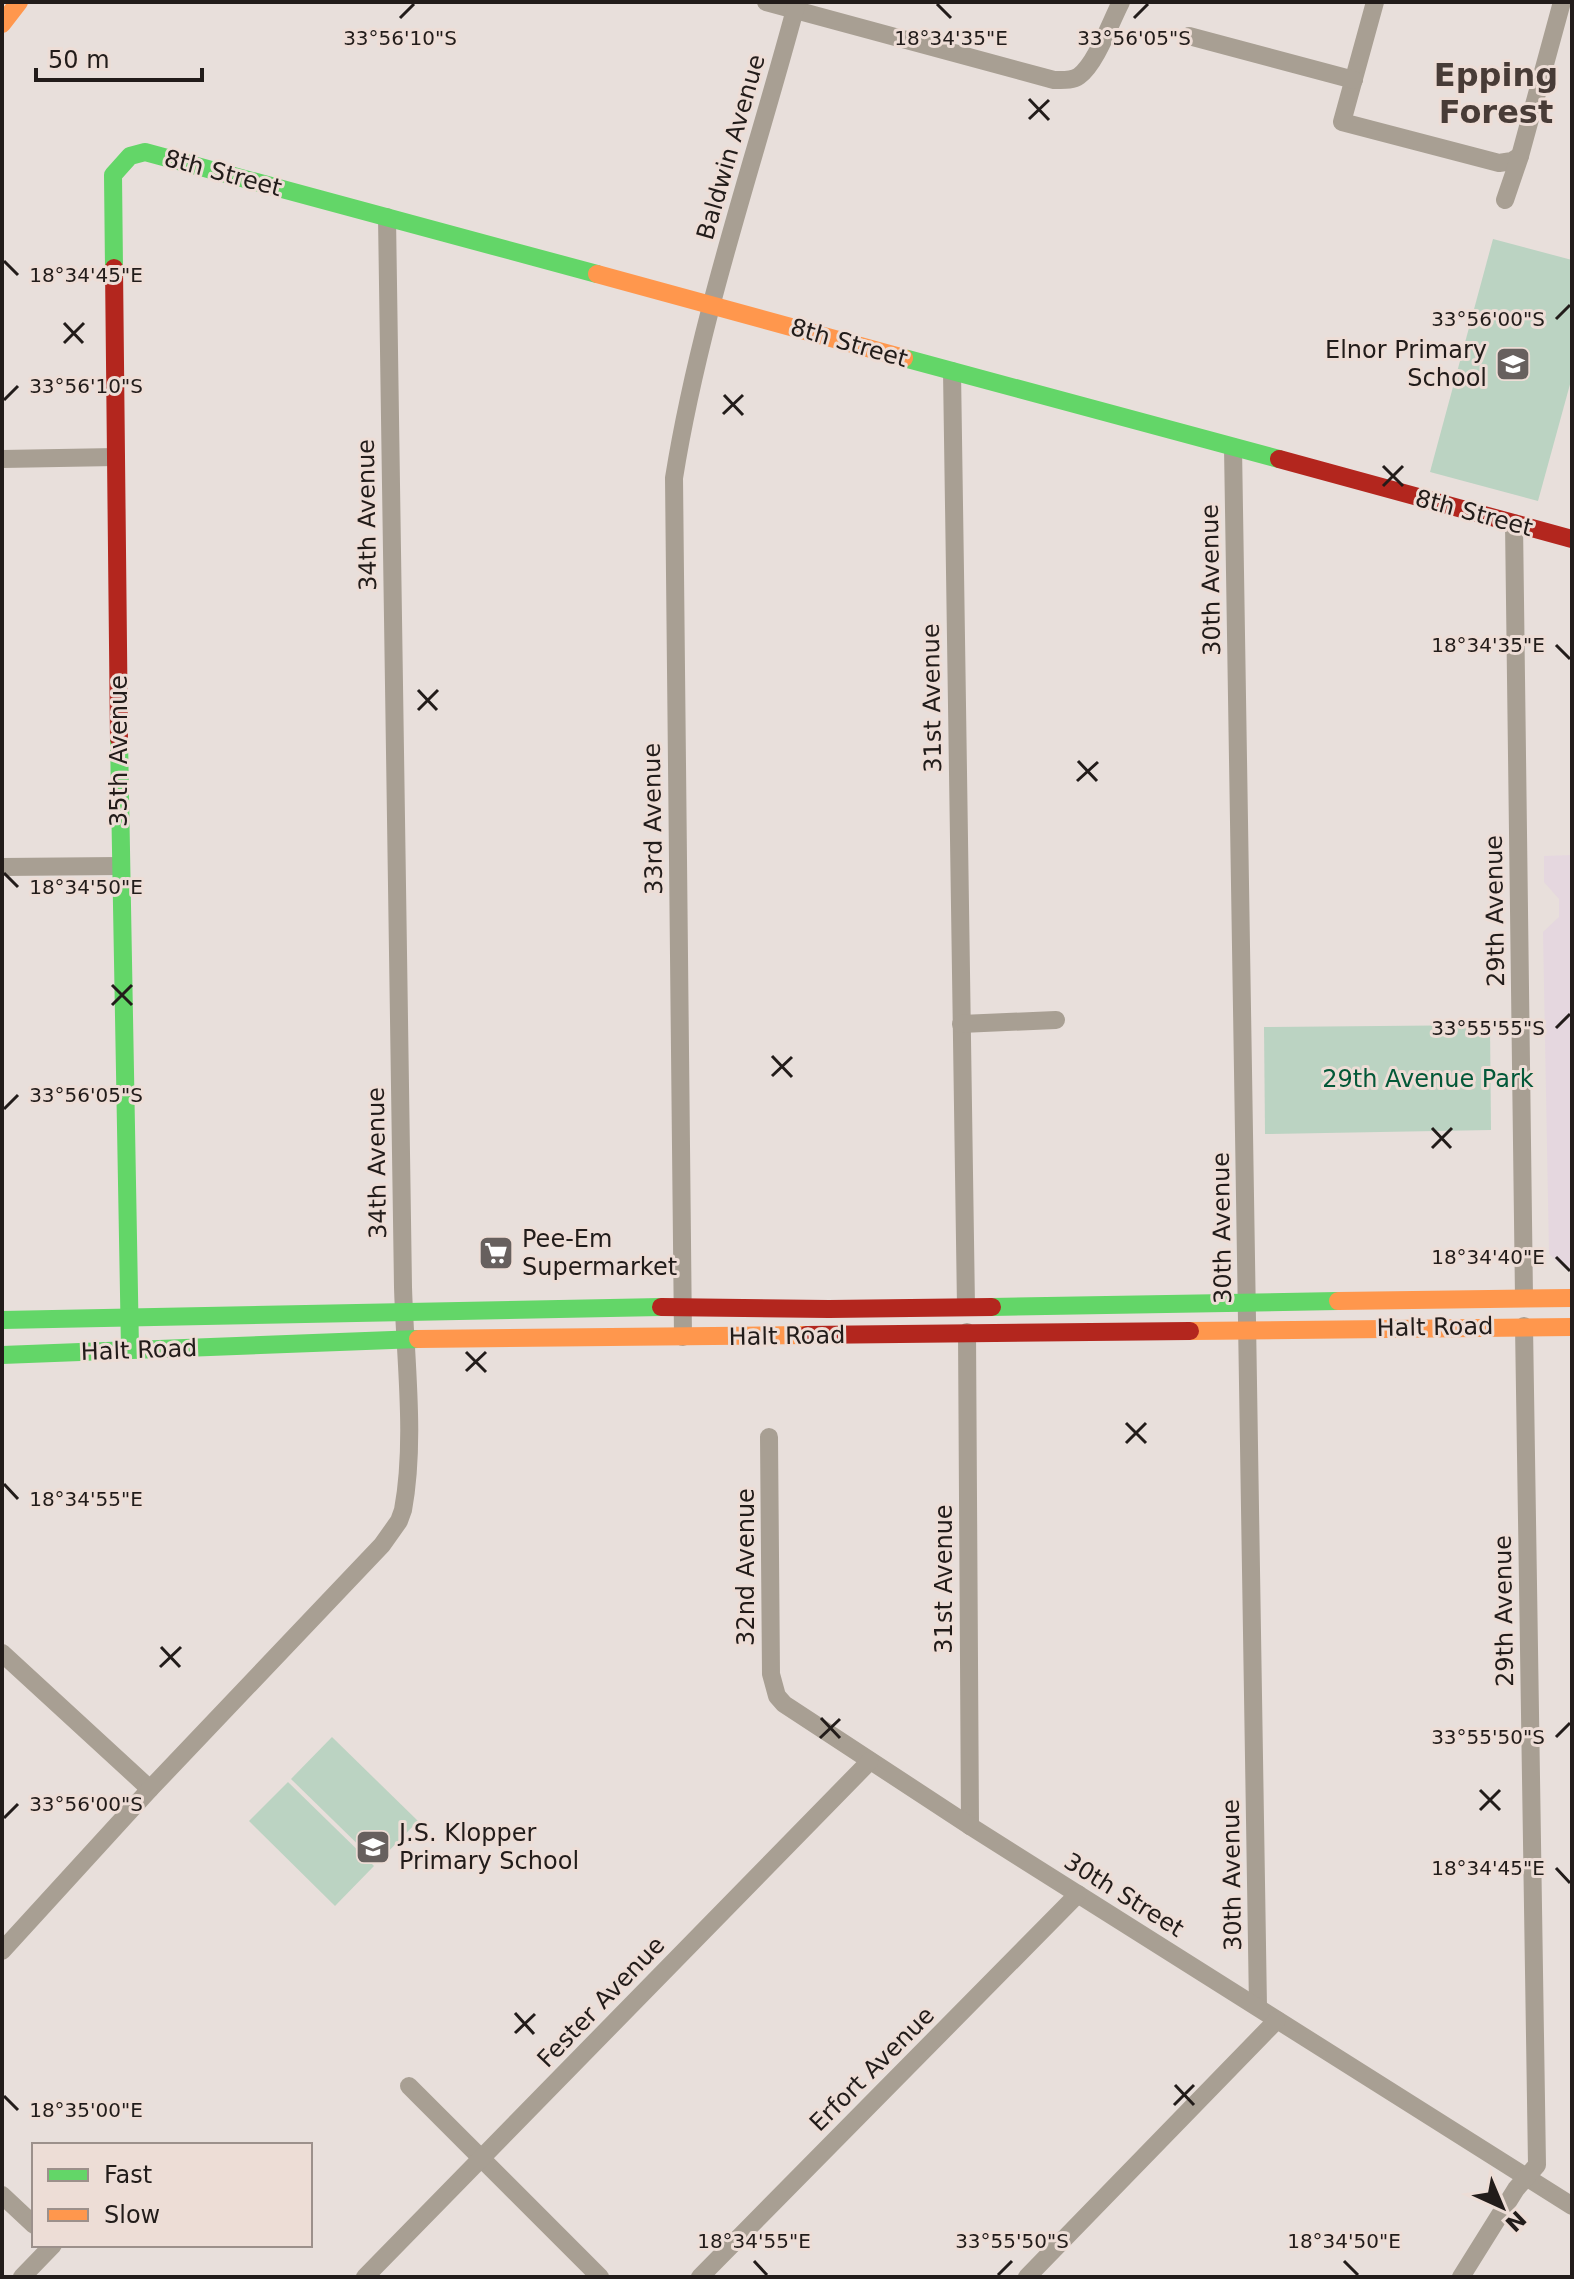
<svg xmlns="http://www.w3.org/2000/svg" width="1574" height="2279" font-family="'DejaVu Sans',sans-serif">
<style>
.medical{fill:#e5d7df}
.green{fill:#bbd3c2}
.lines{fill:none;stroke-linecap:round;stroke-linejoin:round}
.street{stroke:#a89f93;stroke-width:18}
.fast{stroke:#63d668;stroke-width:18}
.slow{stroke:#ff974d;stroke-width:18}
.jam{stroke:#b3261e;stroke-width:18}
.ticks{fill:none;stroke:#221c1a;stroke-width:3}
.labels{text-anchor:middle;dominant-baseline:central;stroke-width:6;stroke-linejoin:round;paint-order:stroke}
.street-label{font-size:24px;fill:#221c1a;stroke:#edddd6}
.poi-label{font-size:24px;fill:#221c1a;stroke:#edddd6;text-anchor:start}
.park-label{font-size:24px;fill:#035838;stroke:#edddd6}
.district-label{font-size:32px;font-weight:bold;fill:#483c37;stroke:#edddd6}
.ticks-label{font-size:20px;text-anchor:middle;fill:#221c1a;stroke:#edddd6;stroke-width:6;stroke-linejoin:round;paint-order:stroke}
</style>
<rect width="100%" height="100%" fill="#e8dfdb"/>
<polygon class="medical" points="1572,855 1572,1268 1564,1268 1549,1254 1543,932 1559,917 1559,899 1544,882 1544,856"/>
<g class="green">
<polygon points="1493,239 1572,260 1572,377 1538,501 1430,472"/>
<polygon points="1490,1025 1491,1130 1265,1134 1264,1027"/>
<polygon points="332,1737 418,1821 377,1863 291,1779"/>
<polygon points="288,1782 374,1866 335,1906 249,1821"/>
</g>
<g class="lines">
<g class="street">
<path d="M766,2L1054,80C1063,80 1072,81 1079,76C1096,64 1111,21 1121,2"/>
<polyline points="1375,2 1342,122 1499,163 1512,161 1520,156"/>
<polyline points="1189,36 1354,80"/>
<polyline points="1505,200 1520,156 1562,2"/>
<polyline points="952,371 966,1307"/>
<polyline points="1233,447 1258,2007"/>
<polyline points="2,459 116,457"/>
<polyline points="1514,523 1524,1297"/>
<polyline points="2,867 120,866"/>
<polyline points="961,1024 1056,1020"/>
<polyline points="967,1332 970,1826"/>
<path d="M683,1337L674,478C700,316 755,160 797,2"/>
<polyline points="769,1437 771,1674 777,1696 784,1704 970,1826 1572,2206"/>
<polyline points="2,1653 150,1789"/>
<path d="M2,1951L150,1789L382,1545L399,1521L403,1510C416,1440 405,1358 403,1287L387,217"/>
<polyline points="409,2086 600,2277"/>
<polyline points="2,2195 34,2225"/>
<polyline points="22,2277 53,2245"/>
<polyline points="365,2277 870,1761"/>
<polyline points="700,2277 1078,1894"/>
<polyline points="1027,2277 1277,2020"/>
<polyline points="1461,2277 1516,2189 1537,2165 1524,1326"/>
</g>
<g class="fast">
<polyline points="114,268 113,175 130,156 145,152 597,274"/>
<polyline points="904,358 1279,459"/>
<polyline points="119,739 130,1349"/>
<polyline points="992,1307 1338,1301"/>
<polyline points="2,1320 661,1307"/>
<polyline points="2,1355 418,1339"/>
</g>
<g class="slow">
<polyline points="2,24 19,2"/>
<polyline points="597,274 904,358"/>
<polyline points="1338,1301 1572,1298"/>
<polyline points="1190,1331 1572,1327"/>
<polyline points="418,1339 806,1335"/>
</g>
<g class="jam">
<polyline points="114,268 119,739"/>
<polyline points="1279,459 1572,539"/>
<polyline points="661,1307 829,1309 992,1307"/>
<polyline points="806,1335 1190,1331"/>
</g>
</g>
<path class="ticks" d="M937,4L951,18M400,18L414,4M1134,18L1148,4M1029,99L1049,120M1029,119L1049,100M4,261L18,275M1556,319L1570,305M64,323L83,343M64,343L84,323M724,395L743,415M4,400L18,386M723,414L743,395M1383,466L1403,486M1383,486L1403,466M1556,645L1570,659M418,690L437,710M418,710L438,690M1078,761L1097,781M1077,781L1098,762M4,873L18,887M112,985L132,1005M112,1005L132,985M1556,1028L1570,1014M772,1056L792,1077M772,1076L792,1057M4,1109L18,1095M1432,1128L1451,1148M1432,1148L1452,1128M1556,1257L1570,1271M466,1352L486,1372M466,1371L486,1352M1126,1423L1146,1443M1126,1443L1146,1423M4,1484L18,1499M161,1647L180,1667M160,1667L181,1647M821,1718L840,1738M1556,1737L1570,1723M820,1738L840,1719M1480,1790L1500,1810M1480,1810L1500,1790M4,1818L18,1804M1556,1868L1570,1883M515,2013L534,2034M515,2033L535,2014M1175,2085L1194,2105M4,2096L18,2110M1174,2105L1194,2085M754,2261L767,2275M1344,2261L1358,2275M998,2275L1012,2261"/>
<defs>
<g id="school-square" transform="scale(1.8)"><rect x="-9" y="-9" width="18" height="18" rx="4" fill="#67605e" stroke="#edddd6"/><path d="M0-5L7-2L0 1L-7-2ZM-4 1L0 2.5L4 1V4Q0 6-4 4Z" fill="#fff"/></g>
<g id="supermarket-square" transform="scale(1.8)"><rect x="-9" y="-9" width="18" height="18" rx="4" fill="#67605e" stroke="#edddd6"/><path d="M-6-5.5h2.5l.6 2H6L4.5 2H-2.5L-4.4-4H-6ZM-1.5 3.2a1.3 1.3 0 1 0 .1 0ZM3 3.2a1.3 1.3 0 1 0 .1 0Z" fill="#fff"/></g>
</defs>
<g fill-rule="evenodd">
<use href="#school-square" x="1513" y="364"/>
<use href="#supermarket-square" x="496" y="1253"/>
<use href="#school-square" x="373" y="1847"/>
</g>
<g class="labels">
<g class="street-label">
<text transform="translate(731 147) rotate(-74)">Baldwin Avenue</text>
<text transform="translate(223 173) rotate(15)">8th Street</text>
<text transform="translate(849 343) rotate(16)">8th Street</text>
<text transform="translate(1474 513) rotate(15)">8th Street</text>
<text transform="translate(367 515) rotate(-91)">34th Avenue</text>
<text transform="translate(1211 580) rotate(-91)">30th Avenue</text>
<text transform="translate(932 698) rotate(-91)">31st Avenue</text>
<text transform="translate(119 751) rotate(-90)">35th Avenue</text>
<text transform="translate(653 819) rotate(-91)">33rd Avenue</text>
<text transform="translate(1495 911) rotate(-91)">29th Avenue</text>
<text transform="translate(377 1163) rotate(-91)">34th Avenue</text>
<text transform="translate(1222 1228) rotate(-91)">30th Avenue</text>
<text transform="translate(1435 1327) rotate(-1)">Halt Road</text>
<text transform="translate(787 1336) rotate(-1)">Halt Road</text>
<text transform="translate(139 1350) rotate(-2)">Halt Road</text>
<text transform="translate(746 1567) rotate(-90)">32nd Avenue</text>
<text transform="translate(944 1579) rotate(-90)">31st Avenue</text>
<text transform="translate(1504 1611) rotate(-91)">29th Avenue</text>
<text transform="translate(1232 1875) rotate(-91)">30th Avenue</text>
<text transform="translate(1124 1895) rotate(32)">30th Street</text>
<text transform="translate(601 2002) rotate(-46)">Fester Avenue</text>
<text transform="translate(872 2069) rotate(-45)">Erfort Avenue</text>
</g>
<g class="poi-label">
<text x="1487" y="350" text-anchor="end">Elnor Primary<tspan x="1487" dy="28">School</tspan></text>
<text x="522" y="1239">Pee-Em<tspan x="522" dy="28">Supermarket</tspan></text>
<text x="399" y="1833">J.S. Klopper<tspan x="399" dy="28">Primary School</tspan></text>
</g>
<g class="park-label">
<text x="1428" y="1079">29th Avenue Park</text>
</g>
<g class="district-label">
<text x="1496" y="75">Epping<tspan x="1496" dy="37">Forest</tspan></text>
</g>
</g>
<g class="ticks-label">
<text x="400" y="45">33°56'10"S</text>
<text x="1134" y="45">33°56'05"S</text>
<text x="951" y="45">18°34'35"E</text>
<text x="86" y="282">18°34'45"E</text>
<text x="1488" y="326">33°56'00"S</text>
<text x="86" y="393">33°56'10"S</text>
<text x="1488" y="652">18°34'35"E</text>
<text x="86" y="894">18°34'50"E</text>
<text x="1488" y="1035">33°55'55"S</text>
<text x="86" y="1102">33°56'05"S</text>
<text x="1488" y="1264">18°34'40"E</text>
<text x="86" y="1506">18°34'55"E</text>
<text x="1488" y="1744">33°55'50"S</text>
<text x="86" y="1811">33°56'00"S</text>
<text x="1488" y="1875">18°34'45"E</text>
<text x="86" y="2117">18°35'00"E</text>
<text x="754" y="2248">18°34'55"E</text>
<text x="1344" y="2248">18°34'50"E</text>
<text x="1012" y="2248">33°55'50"S</text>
</g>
<rect width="1574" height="2279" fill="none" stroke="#221c1a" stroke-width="8"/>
<rect x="32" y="2143" width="280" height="104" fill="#edddd6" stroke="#9c908b" stroke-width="2"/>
<rect x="48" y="2169" width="40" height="12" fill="#63d668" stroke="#9c908b" stroke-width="2"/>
<text x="104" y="2183" font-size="24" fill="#221c1a">Fast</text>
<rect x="48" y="2209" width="40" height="12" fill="#ff974d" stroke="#9c908b" stroke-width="2"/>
<text x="104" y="2223" font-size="24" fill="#221c1a">Slow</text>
<g transform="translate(1502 2207) rotate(136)" stroke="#edddd6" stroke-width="6" paint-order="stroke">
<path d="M0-6L14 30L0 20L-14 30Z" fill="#221c1a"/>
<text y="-12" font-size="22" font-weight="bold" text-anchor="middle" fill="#221c1a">N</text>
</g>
<path d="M36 68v12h166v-12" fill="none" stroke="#221c1a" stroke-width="4"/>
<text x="48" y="68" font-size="24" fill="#221c1a" stroke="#edddd6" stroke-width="6" paint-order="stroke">50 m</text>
</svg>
